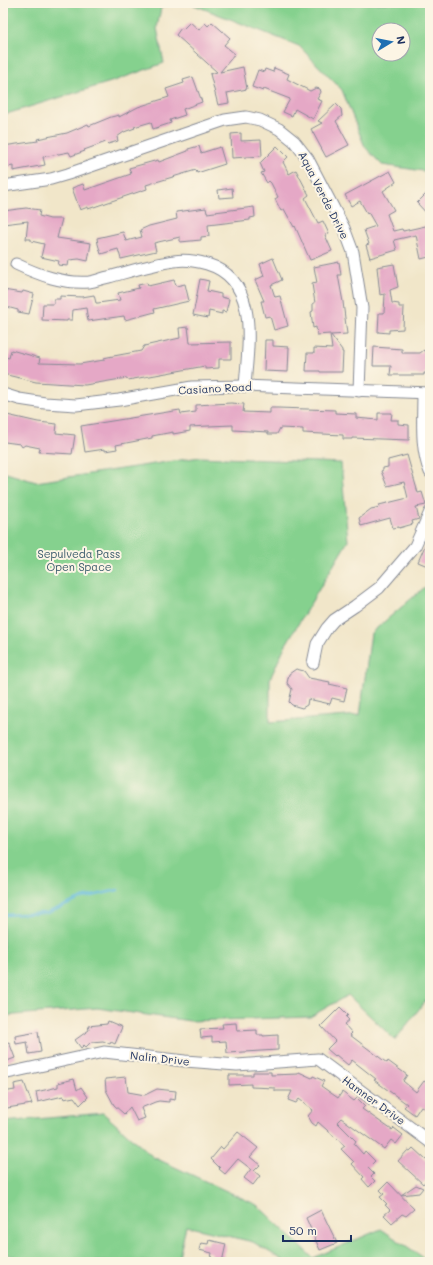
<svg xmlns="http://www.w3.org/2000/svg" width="433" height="1265" font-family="Mali,sans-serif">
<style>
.green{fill:#85d18e;stroke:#508076;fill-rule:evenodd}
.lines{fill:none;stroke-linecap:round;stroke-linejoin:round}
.stream{stroke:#61bade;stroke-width:2.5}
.building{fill:#e5a8c6}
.street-casing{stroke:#868a94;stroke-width:13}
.street{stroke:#fff;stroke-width:11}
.labels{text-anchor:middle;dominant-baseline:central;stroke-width:4;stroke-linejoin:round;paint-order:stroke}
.street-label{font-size:11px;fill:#1b2f5e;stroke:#fcf5e5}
.park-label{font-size:11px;fill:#36586a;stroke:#fcf5e5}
</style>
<rect width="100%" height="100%" fill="#fcf5e5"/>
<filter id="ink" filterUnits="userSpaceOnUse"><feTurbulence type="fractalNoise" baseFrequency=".025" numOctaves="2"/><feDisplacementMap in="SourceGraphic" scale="8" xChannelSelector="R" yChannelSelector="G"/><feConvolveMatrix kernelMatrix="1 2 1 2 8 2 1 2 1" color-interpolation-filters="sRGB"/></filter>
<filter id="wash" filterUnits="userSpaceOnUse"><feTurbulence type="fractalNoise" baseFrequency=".012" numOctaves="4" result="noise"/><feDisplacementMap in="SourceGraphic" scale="16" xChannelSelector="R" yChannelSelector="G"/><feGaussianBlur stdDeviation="0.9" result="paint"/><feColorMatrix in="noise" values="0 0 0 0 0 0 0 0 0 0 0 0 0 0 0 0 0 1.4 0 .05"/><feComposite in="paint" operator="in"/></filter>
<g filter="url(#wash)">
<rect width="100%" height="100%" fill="#f1e6c9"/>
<g class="green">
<polygon points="3,3 172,3 161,8 157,28 164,63 114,81 3,115"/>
<path d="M189,3H430V172L382,165L365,147L342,90L299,46ZM379,30H403V54H379Z"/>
<polygon points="200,457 341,463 348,541 285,646 270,679 270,722 360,715 371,633 425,587 430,587 430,995 395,1040 348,995 310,1017 190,1021 97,1008 3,1016 3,472 36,482"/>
<polygon points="103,1113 153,1157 257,1205 313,1258 381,1229 430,1262 286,1262 253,1242 186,1226 178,1262 29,1262 3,1253 3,1122"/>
</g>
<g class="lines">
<polyline class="stream" points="3,915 47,913 83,898 118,890"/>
</g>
<g id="blocks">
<g class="building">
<polygon points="190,22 199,30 205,23 208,26 212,22 230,38 224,45 235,54 220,72 243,67 247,89 227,93 229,103 218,105 210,74 217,72 176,35 181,28 183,29"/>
<polygon points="274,68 289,74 287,79 310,91 316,88 320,89 321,92 317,99 322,101 313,119 295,109 292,116 283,112 290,99 264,89 263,91 252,87 258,70 264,72 265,69 273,72"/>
<polygon points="193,77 202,102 183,109 185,115 170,120 171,123 153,129 151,122 134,127 135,128 124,132 117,137 118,141 108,144 106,142 84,150 85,151 71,156 69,152 43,157 45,165 13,171 13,166 3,168 3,146 38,141 37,139 67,133 88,124 89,126 111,117 119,115 119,117 138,107 169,97 166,89 184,83 183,80"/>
<polygon points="336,104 341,109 342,116 336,121 349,145 326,157 311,129 322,123 318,121"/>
<polygon points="241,133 241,141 261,140 262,156 232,158 231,134"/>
<polygon points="199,146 201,153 220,147 225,164 197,173 196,170 146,185 147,189 88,209 88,207 80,210 72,188 83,184 85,190 131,174 129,168 158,160 159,162 188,151 188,149"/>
<polygon points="277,146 288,157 283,162 289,174 296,170 309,195 305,198 318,223 323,221 329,234 325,235 332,251 313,259 310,260 295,226 294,227 284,209 281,211 275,199 278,197 271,183 269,181 267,183 261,173 264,172 260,163"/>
<polygon points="390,171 396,182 383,191 394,210 387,214 393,231 402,229 403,231 430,225 429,257 421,259 416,235 394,240 397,250 370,258 366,245 369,244 364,230 376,226 368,212 367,213 360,201 351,206 345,195"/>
<polygon points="232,188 233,197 219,198 218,190"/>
<polygon points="430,190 430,217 417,203"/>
<polygon points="254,207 255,217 250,218 250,220 208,225 209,236 201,237 201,240 180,242 180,237 154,243 156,251 121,259 118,249 101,254 98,244 97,238 123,232 126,241 142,237 140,230 149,226 177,219 176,212 206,208 207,213"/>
<polygon points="26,208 40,210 39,216 50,219 62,219 57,238 91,243 88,261 79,259 69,260 68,266 58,265 59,261 41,257 44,244 31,241 31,239 26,239 28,221 3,224 3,211"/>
<polygon points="273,258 282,280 271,285 275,297 280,296 288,326 274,330 270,316 265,317 261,301 264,301 255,280 264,276 260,264"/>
<polygon points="339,262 341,275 338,275 343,302 347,334 331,335 342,350 342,352 343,352 342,372 320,372 320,371 306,371 307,353 314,353 314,348 332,349 330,334 317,335 316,327 313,328 311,312 313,311 313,303 315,303 312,284 317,283 314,267"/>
<polygon points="394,264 398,287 390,290 392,303 399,304 399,307 404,307 403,329 389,330 389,333 378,332 379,313 384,313 385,294 380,295 377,267"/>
<polygon points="200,279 209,281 207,291 221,294 221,297 229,299 226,312 222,311 222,314 209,311 208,318 193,315"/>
<polygon points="174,280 176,286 185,284 189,301 154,309 155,312 125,320 124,316 88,321 86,308 73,310 72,320 67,320 67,321 42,320 43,304 54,304 54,299 60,299 60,296 82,297 94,295 96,303 98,303 120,300 118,293 139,288 138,285 147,283 148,286"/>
<polygon points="3,290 22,293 23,291 34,294 29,314 18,312 18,310 3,306"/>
<polygon points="188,327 190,343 231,342 231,359 219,359 219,368 205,369 205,366 128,380 127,378 85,385 36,382 3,374 5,357 9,358 11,350 40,358 39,363 80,364 104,360 104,358 108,357 141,351 144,346 180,338 179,328"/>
<polygon points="265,340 273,340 273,346 289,347 288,372 264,371"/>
<polygon points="374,347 402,349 402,353 420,353 424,350 426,352 430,352 430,373 424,373 424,375 390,375 391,366 373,366"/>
<polygon points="231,403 244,404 243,412 270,413 270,408 278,408 335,410 335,413 356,414 356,418 378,420 378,413 392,413 391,420 398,420 398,424 409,425 409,440 352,438 352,439 343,439 343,435 303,433 303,429 280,428 277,434 268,434 268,432 233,430 233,425 208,426 190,427 190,431 173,434 173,432 152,436 152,438 116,445 117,449 105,451 105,449 85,452 81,426 180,410 181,414 196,412 196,405"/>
<polygon points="7,415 38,422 57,424 56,433 75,435 72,454 39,452 40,448 25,445 22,447 20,444 5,442 3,440 3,432"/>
<polygon points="407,455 418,493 422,492 426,505 416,507 419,519 412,521 413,524 399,528 399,527 393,528 390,518 361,526 359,518 371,509 380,507 379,505 408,498 404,482 387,486 381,471 383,470 383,468 388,467 388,460"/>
<polygon points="430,534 430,567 418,562"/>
<polygon points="296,669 304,671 309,678 330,682 329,684 347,688 344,701 332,698 330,704 308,699 307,705 302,708 292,705 289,702 292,689 287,683 289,674"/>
<polygon points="340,1007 348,1015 346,1017 349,1020 344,1024 352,1033 350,1035 387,1063 388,1061 407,1075 403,1081 416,1092 424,1081 430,1085 430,1112 421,1106 415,1115 404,1107 407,1104 374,1080 376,1079 352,1060 348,1065 336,1055 335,1056 327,1049 335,1041 321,1026"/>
<polygon points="108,1021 122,1027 115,1044 111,1042 110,1044 103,1041 91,1042 86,1047 84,1045 81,1048 75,1040 89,1030 88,1026 107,1024"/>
<polygon points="236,1023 237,1031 257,1030 257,1035 263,1035 263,1036 278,1035 278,1050 227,1053 226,1041 212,1042 212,1037 201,1038 200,1029 223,1028 222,1024"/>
<polygon points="38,1032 41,1052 29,1054 27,1042 16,1044 15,1036"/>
<polygon points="9,1042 15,1058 7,1061 6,1059 3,1060 3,1044"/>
<polygon points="253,1072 271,1072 271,1075 298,1074 299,1072 312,1078 313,1076 324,1081 321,1086 338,1098 342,1092 354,1101 357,1098 365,1106 362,1109 392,1130 394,1128 403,1135 396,1144 391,1140 384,1149 341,1118 337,1122 356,1141 354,1144 363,1154 365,1151 375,1161 368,1168 374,1174 371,1177 375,1181 369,1187 362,1179 364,1177 352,1164 354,1162 341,1149 345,1146 318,1122 316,1126 312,1123 308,1116 313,1110 299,1099 296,1103 288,1100 292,1091 275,1091 275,1088 251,1087 251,1084 229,1085 229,1075 253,1075"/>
<polygon points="126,1077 128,1092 145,1095 157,1089 176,1091 175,1100 169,1099 169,1102 159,1101 155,1102 141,1108 145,1118 137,1121 130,1107 124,1114 114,1105 106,1090 105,1079"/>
<polygon points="74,1079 77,1090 81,1087 88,1097 80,1105 74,1097 64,1099 63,1096 38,1102 36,1092 58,1087 58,1083"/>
<polygon points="24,1082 32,1104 7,1108 3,1092 15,1090 14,1084"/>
<polygon points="238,1132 258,1148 250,1157 260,1165 254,1171 260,1176 253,1185 244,1178 251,1169 238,1159 225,1174 219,1169 220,1168 211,1159 221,1147 223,1149"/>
<polygon points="413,1148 426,1160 430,1156 430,1176 423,1184 398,1161 408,1150 410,1151"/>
<polygon points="388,1182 414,1209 406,1216 402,1214 392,1223 384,1215 390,1210 385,1205 387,1204 380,1197 384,1194 380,1190"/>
<polygon points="416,1185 423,1188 419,1193 401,1195"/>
<polygon points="321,1210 337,1243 320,1250 306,1218"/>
<polygon points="209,1240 226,1244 222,1262 210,1262 212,1253 199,1250 201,1243 208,1244"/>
</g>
</g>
</g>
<g filter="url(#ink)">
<use href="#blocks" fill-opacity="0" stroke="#868a94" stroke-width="1"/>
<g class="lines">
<g class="street-casing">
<g id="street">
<polyline points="3,186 51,179 68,174 225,120 246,117 260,120 279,129 294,141 308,159 344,228 353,252 362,308 359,391"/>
<path d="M16,264C39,275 63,284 89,282C96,281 103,278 109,277C131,271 153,264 174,261C185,259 197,261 207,264C260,280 248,344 245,386"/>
<polyline points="3,394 19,399 45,403 76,405 119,400 192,387 245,386 430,393"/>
<path d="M423,394C423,419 420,448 430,472"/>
<polyline points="313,663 317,644 327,628 334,620 355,606 379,588 415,546 430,512"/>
<polyline points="3,1074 104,1052 185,1061 237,1065 318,1059 430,1142"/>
</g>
</g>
<use href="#street" class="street"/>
</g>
</g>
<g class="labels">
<g class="street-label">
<text transform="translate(324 195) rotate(63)">Aqua Verde Drive</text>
<text transform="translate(215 388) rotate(-3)">Casiano Road</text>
<text transform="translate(160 1058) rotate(6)">Nalin Drive</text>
<text transform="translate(374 1100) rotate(36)">Hamner Drive</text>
</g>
<g class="park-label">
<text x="79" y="553">Sepulveda Pass<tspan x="79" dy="13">Open Space</tspan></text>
</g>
</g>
<rect width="433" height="1265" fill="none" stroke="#fcf5e5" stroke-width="16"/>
<g transform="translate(391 42) rotate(80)"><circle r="19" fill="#fcf5e5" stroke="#a2a6af"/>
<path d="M0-3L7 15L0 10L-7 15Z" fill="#1f6fb2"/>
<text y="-6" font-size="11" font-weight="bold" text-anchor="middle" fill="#1b2f5e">N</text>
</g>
<path d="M283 1235v6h68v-6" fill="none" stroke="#1b2f5e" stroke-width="2"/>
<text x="289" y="1235" font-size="12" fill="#1b2f5e" stroke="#fcf5e5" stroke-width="3" paint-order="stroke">50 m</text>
</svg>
